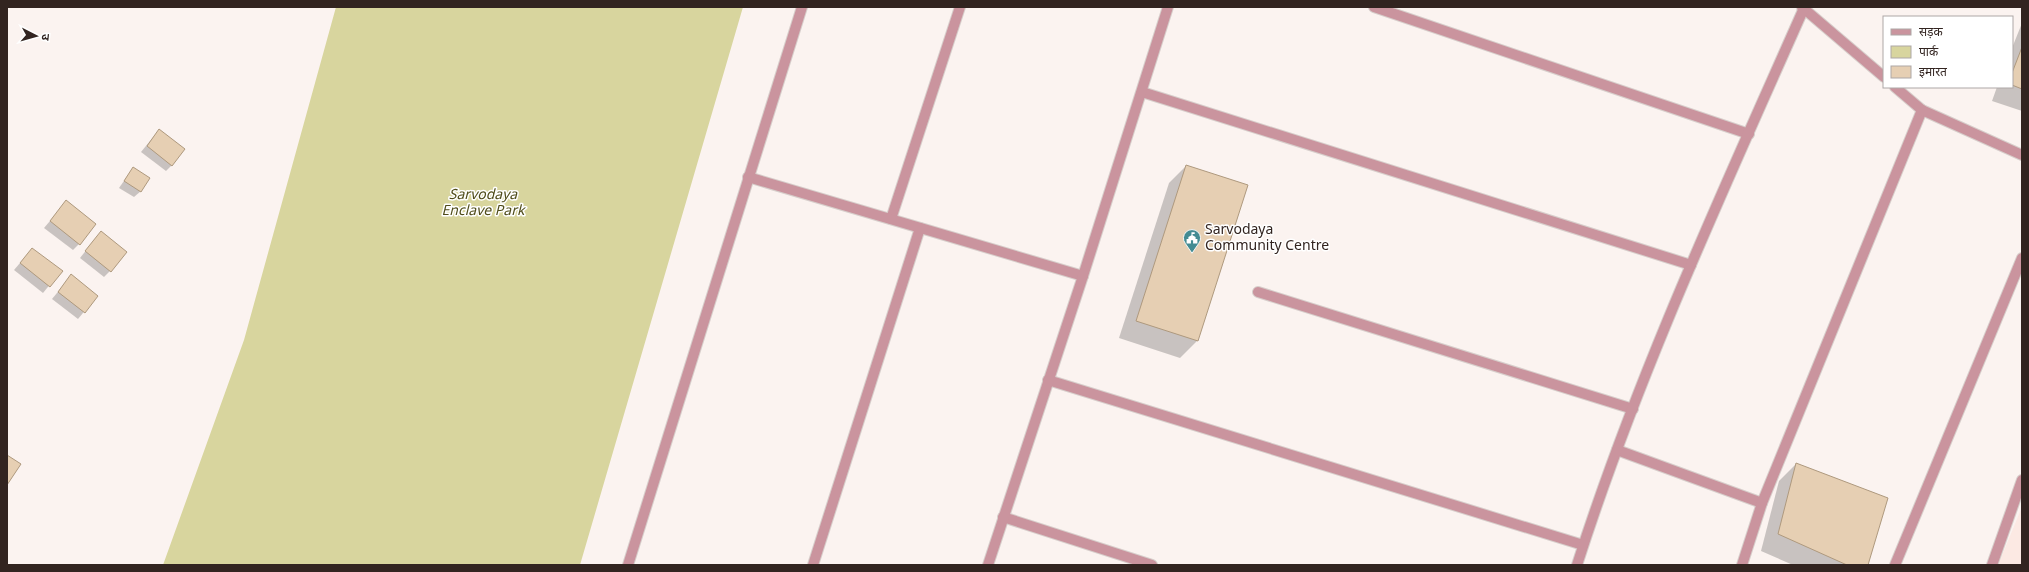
<svg xmlns="http://www.w3.org/2000/svg" width="2029" height="572" font-family="Georgia,'Noto Sans Devanagari',serif">
<style>
.built{fill:#fce9e3}
.green{fill:#d8d59e}
.shadow{fill:#0003}
.building{fill:#e6cfb3;stroke:#ae997e}
.lines{fill:none;stroke-linecap:round;stroke-linejoin:round}
.lane-casing{stroke:#d7cecb;stroke-width:12}
.street-casing{stroke:#d7cecb;stroke-width:12}
.lane{stroke:#ca949e;stroke-width:10}
.street{stroke:#ca949e;stroke-width:10}
.labels{text-anchor:middle;dominant-baseline:central;stroke-width:3;stroke-linejoin:round;paint-order:stroke}
.park-label{font-size:14px;font-style:italic;fill:#4f4c1a;stroke:#fff}
.poi-label{font-size:14px;fill:#322420;stroke:#fff;text-anchor:start}
</style>
<rect width="100%" height="100%" fill="#fbf3f0"/>
<polygon class="built" points="2022,507 2022,565 1998,565"/>
<polygon class="green" points="336,7 743,7 580,565 163,565 244,340"/>
<g class="shadow">
<polygon points="2022,23 2022,111 1992,101 1997,87 2012,87 2012,48"/>
<polygon points="159,130 172,165 166,171 141,152"/>
<polygon points="1186,166 1246,186 1197,341 1180,358 1119,338 1169,183"/>
<polygon points="133,168 141,191 134,197 119,188"/>
<polygon points="66,202 79,244 73,250 44,228"/>
<polygon points="95,239 110,271 104,277 80,258"/>
<polygon points="32,249 61,271 43,293 14,270"/>
<polygon points="71,276 97,296 78,319 52,299"/>
<polygon points="1796,464 1867,565 1793,565 1761,551 1779,481"/>
</g>
<g class="building">
<polygon points="2022,47 2022,89 2012,85 2012,73"/>
<polygon points="159,129 185,149 172,166 147,146"/>
<polygon points="1186,165 1248,185 1198,341 1136,321"/>
<polygon points="133,167 150,178 141,192 124,181"/>
<polygon points="66,200 96,224 80,245 50,221"/>
<polygon points="101,231 127,252 111,272 85,251"/>
<polygon points="32,248 63,271 50,287 20,263"/>
<polygon points="71,274 98,296 85,313 58,292"/>
<polygon points="7,455 21,464 7,485"/>
<polygon points="1796,463 1888,498 1868,565 1847,565 1778,534"/>
</g>
<g class="lines">
<g class="lane-casing">
<g id="lane">
<polyline points="1374,7 1749,134"/>
<polyline points="891,219 960,7"/>
<polyline points="1258,292 1633,409"/>
<polyline points="1617,450 1762,503"/>
<polyline points="1003,517 1152,565"/>
<polyline points="813,565 920,228"/>
<polyline points="1742,565 1762,503 1922,110"/>
</g>
</g>
<g class="street-casing">
<g id="street">
<polyline points="1802,7 1884,77"/>
<polyline points="1895,87 1922,110 2022,155"/>
<polyline points="1142,92 1691,265"/>
<polyline points="748,177 1083,276"/>
<polyline points="1048,380 1583,545"/>
<polyline points="628,565 802,7"/>
<polyline points="988,565 1083,276 1168,7"/>
<path d="M1577,565C1638,374 1723,191 1804,8"/>
<polyline points="1895,565 2022,258"/>
<polyline points="1992,565 2022,480"/>
</g>
</g>
<use href="#lane" class="lane"/>
<use href="#street" class="street"/>
</g>
<defs>
<g id="civic-pin" transform="scale(0.9)"><path d="M0 17L-7.5 6A9.5 9.5 0 1 1 7.5 6Z" fill="#438b92" stroke="#fff"/><path d="M-.6-6.5H3V-4.5H.6V-3L4-1V1h2V6H-6V1h2V-1L-.6-3ZM-1.2 2.5V6h2.4V2.5Z" fill="#fff"/></g>
</defs>
<g fill-rule="evenodd">
<use href="#civic-pin" x="1192" y="238"/>
</g>
<g class="labels">
<g class="park-label">
<text x="483" y="195">Sarvodaya<tspan x="483" dy="16">Enclave Park</tspan></text>
</g>
<g class="poi-label">
<text x="1205" y="230">Sarvodaya<tspan x="1205" dy="16">Community Centre</tspan></text>
</g>
</g>
<rect width="2029" height="572" fill="none" stroke="#322420" stroke-width="16"/>
<rect x="1883" y="16" width="130" height="72" fill="#ffffff" stroke="#ada7a6"/>
<rect x="1891" y="29" width="20" height="6" fill="#ca949e" stroke="#ada7a6"/>
<text x="1919" y="36" font-size="12" fill="#322420">सड़क</text>
<rect x="1891" y="46" width="20" height="12" fill="#d8d59e" stroke="#ada7a6"/>
<text x="1919" y="56" font-size="12" fill="#322420">पार्क</text>
<rect x="1891" y="66" width="20" height="12" fill="#e6cfb3" stroke="#ada7a6"/>
<text x="1919" y="76" font-size="12" fill="#322420">इमारत</text>
<g transform="translate(36 36) rotate(96)" stroke="#ffffff" stroke-width="3" paint-order="stroke">
<path d="M0-3L7 15L0 10L-7 15Z" fill="#322420"/>
<text y="-6" font-size="11" font-weight="bold" text-anchor="middle" fill="#322420">उ</text>
</g>
</svg>
